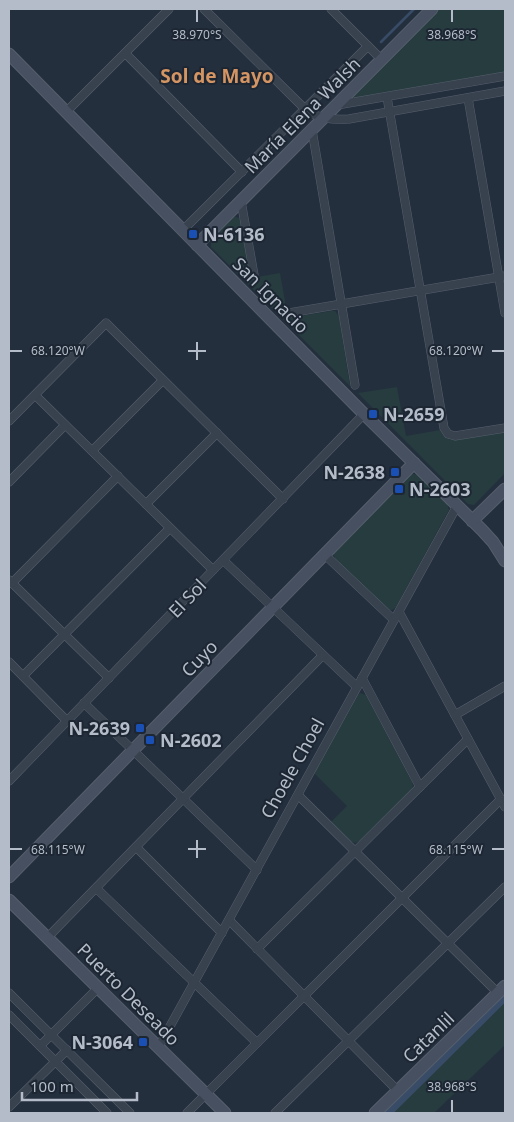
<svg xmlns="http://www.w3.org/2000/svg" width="514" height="1122" font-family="'Noto Sans',sans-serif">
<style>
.green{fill:#263c3f}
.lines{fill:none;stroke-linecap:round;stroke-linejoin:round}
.stream{stroke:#394c67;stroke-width:2.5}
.canal{stroke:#394c67;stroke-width:8}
.street-casing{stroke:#565f6c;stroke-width:9}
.secondary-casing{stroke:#565f6c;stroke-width:13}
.street{stroke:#38414e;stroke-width:8}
.secondary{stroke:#465061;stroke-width:11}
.ticks{fill:none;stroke:#b4bcc9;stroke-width:2}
.transit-dot{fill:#1a4fb4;stroke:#1d2633;stroke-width:2}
.labels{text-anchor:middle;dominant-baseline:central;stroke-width:4;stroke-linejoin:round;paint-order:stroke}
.street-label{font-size:18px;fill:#b4bcc9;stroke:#1d2633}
.poi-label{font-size:18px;font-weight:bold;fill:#b4bcc9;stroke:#1d2633;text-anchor:start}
.neighbourhood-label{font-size:19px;font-weight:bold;fill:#d59563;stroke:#1d2633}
.ticks-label{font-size:12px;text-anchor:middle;fill:#b4bcc9;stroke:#1d2633;stroke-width:4;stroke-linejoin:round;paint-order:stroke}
</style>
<rect width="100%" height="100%" fill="#242f3e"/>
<g class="green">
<polygon points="439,9 505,9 505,73 355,99 354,98 354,95 356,92"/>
<polygon points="233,216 239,218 241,222 251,278 280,273 288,318 331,311 335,311 339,316 350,386 211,247 211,236"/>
<path d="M397,387L406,436L440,430C443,437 448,440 455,440L505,432V473L474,505L468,504L358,393Z"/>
<path d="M410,474H414L418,475L447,503L449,510L396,607C393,610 391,611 387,609L336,560L334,556V552Z"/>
<polygon points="360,693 366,695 412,782 413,786 411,791 360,841 355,843 350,841 331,822 347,806 314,773 358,695"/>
<polygon points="505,1002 505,1045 434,1113 392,1113"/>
</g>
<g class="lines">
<polyline class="stream" points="381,42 414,9"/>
<polyline class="canal" points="388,1113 505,997"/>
<g class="street-casing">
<g id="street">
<path d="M204,9L305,109C318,119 333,120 349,119L505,91"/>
<polyline points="331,9 382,60"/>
<polyline points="125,53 242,172"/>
<polyline points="387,97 444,428 448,434 455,436 505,428"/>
<polyline points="468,98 505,313"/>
<polyline points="337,105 505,76"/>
<polyline points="66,112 169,9"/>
<polyline points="312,130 355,385"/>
<polyline points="241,201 254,275"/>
<polyline points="183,230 368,46"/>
<polyline points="289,313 505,276"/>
<polyline points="35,395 213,570"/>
<polyline points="9,421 106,323 283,499"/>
<polyline points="92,451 163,380"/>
<polyline points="9,482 65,425"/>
<polyline points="146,504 217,433"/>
<polyline points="324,554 394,620"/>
<polyline points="223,560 357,687"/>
<polyline points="9,580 109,678"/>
<polyline points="12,583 118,476"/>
<polyline points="399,612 505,807"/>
<polyline points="9,662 67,721"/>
<polyline points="23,676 170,528"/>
<polyline points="362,678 420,787"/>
<polyline points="84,703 257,870"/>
<polyline points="455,715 505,686"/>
<polyline points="9,781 364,414"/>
<polyline points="298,795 498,993"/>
<polyline points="136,847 222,933"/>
<polyline points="96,888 257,1043"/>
<polyline points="229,920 398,1091"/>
<polyline points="47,938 323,655"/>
<polyline points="257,949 468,739"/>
<polyline points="9,993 130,1113"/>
<polyline points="9,1015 107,1113"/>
<polyline points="40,1046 98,988"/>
<polyline points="158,1048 457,506"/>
<polyline points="9,1107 67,1050"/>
<polyline points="187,1113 501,799"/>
<polyline points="275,1113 505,887"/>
</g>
</g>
<g class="secondary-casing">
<g id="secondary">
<polyline points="9,54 364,414 482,530 493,542 505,561"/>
<polyline points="197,245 432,9"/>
<polyline points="472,521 505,489"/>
<polyline points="9,877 414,463"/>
<polyline points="9,900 225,1113"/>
<polyline points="375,1113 505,986"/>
</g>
</g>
<use href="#street" class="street"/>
<use href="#secondary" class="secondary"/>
</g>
<path class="ticks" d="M197,10V22M452,10V22M197,342V360M10,351H22M188,351H206M492,351H504M197,840V858M10,849H22M188,849H206M492,849H504M452,1100V1112"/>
<g class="transit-dot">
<rect x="188" y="229" width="10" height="10" rx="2.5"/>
<rect x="368" y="409" width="10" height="10" rx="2.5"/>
<rect x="390" y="467" width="10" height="10" rx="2.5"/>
<rect x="394" y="484" width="10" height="10" rx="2.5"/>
<rect x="135" y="723" width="10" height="10" rx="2.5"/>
<rect x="145" y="735" width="10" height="10" rx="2.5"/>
<rect x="138" y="1037" width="10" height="10" rx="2.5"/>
</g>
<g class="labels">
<g class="street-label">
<text transform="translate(302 115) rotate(-45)">María Elena Walsh</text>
<text transform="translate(271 295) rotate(45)">San Ignacio</text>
<text transform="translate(187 598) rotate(-46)">El Sol</text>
<text transform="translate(199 658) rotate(-46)">Cuyo</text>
<text transform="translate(292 768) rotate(-61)">Choele Choel</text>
<text transform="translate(129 994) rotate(45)">Puerto Deseado</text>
<text transform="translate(428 1037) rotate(-44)">Catanlil</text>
</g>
<g class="poi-label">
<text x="203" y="234">N-6136</text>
<text x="383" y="414">N-2659</text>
<text x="385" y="472" text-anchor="end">N-2638</text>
<text x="409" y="489">N-2603</text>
<text x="130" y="728" text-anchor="end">N-2639</text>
<text x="160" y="740">N-2602</text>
<text x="133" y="1042" text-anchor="end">N-3064</text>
</g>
<g class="neighbourhood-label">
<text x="217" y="76">Sol de Mayo</text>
</g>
</g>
<g class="ticks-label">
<text x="197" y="39">38.970°S</text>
<text x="452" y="39">38.968°S</text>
<text x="58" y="355">68.120°W</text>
<text x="456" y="355">68.120°W</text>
<text x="58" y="854">68.115°W</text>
<text x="456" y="854">68.115°W</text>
<text x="452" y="1091">38.968°S</text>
</g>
<rect width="514" height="1122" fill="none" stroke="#b4bcc9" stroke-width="20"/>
<path d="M22 1092v8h115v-8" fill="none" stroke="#b4bcc9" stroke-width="2.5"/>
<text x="30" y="1092" font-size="15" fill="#b4bcc9" stroke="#1d2633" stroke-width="4" paint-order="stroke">100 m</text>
</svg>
